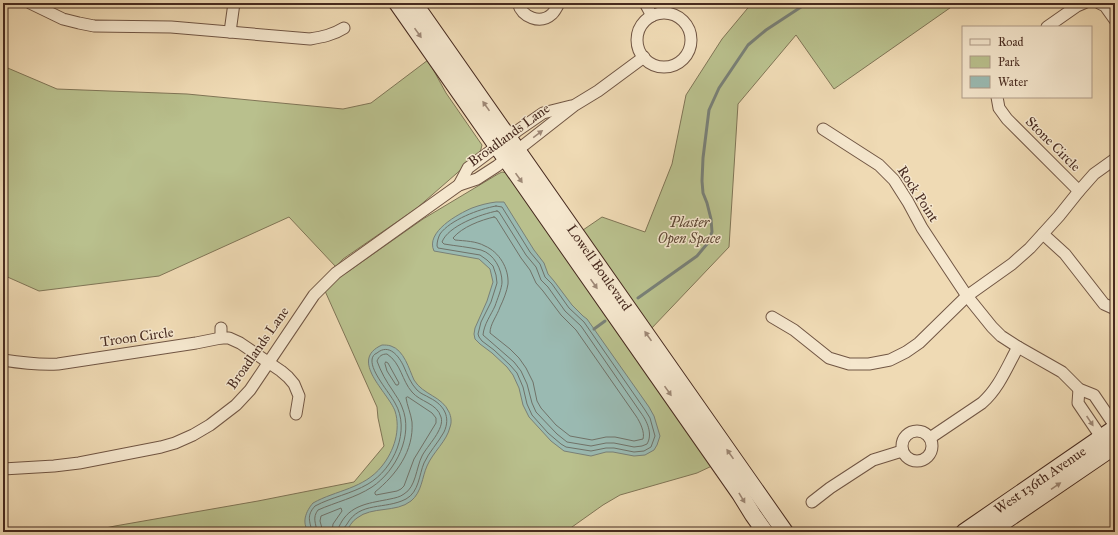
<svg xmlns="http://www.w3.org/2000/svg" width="1118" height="535" font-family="'IM FELL Great Primer',serif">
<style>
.green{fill:#b9c08d;stroke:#807556}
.water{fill:#9abab2;stroke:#798077}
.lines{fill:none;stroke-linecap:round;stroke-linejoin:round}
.shore{stroke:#707268;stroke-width:1}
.stream{stroke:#798077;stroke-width:3}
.minor-casing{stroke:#715644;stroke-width:13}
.secondary-casing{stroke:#472a1f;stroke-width:18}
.minor{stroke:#f5e7ce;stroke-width:11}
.secondary{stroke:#f5e7ce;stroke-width:16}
.oneway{fill:#9e8876}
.labels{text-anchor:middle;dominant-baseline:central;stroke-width:3;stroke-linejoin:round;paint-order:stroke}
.street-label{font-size:14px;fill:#472a1f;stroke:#f5e7ce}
.park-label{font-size:14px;font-style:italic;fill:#5e4835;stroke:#f5e7ce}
</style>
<rect width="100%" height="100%" fill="#efdab4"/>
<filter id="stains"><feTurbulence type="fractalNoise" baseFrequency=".005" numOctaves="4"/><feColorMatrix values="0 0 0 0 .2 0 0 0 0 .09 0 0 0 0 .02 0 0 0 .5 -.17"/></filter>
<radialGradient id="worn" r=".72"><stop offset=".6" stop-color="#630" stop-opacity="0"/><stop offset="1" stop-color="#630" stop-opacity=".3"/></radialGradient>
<g class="green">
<polygon points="752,3 957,3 834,89 796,35 738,104 729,247 650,330 585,235 583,230 602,217 645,232 672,164 686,95 722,39"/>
<polygon points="428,60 446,93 482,145 480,153 417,208 343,259 336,267 289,217 159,276 39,291 3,275 3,66 57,89 187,94 343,109 371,103"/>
<polygon points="502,172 507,173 714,465 697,473 620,495 603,505 565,532 87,532 115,526 258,501 354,482 384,446 378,418 377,407 325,291 342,275 349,271 423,219 498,174"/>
</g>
<g class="water">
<path d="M496,202H504L534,250L544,263L548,274L554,281L572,305L583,316L587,319L649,407L654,416L660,436L657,445L654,450L645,455L634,456L613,452H606L591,456L564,451L551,441L529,417L523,405L519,388L513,375L507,367L492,353L480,344L475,339L474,334L475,328L487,301L493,282L490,269L479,259L434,251C425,232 458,214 472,208C480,205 488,203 496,202Z"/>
<path d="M382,345C385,345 388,345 391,346C404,350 409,369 414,380C423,395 442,396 449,412C451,416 452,422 450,427C447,441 433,452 427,466C422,477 422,492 411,501C396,513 372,506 357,518C352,521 349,527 346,532H309C301,523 306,511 313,503C336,490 364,489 382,466C394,451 401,430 395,411C388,392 348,360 382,345Z"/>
</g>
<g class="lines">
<g class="shore">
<path d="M496,206L502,207L530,252L540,264L545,277L552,284L569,308L584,322L645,410L650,418L655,436L651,447L644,451L634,452L614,448H606L591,451L566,447L561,444L548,433L532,415L527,404L523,387L517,373L510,365L494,350L482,341L479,337L478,334L481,322L491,302L497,283L496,275L493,266L487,260L480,255L438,248L437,246C437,242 438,238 440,234C450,220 479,209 496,206Z"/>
<path d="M497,211L499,212L526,255L536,267L541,280L548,287L565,311L581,326L641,413C647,421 653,434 647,444L642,446L634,447L614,443H606L591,446L567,442L557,434L536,412L532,403L527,384L521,371L514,362L483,335C484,324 491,315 495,306C497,300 502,288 502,282C502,269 494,254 481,250C469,247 456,246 444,244L442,242C448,226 481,214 497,211Z"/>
<path d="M494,217L496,218L521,258L530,270L536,283L543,291L561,315L576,330L636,416C640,422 645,432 643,439L634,441L615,437H606L592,440L570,436L556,425L541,408L537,401L533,382L526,368L519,358L510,349L490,333C490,324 497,316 500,307C503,301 507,291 508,284C509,268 499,252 485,246C476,241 465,241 455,240L453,238C462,227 481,220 494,217Z"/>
<polygon points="386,362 388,363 399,383 398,385 396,385 387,371 385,364"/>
<path d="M408,397L432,413L436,418V423L414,459L404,486L401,489L397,491L376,495L375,494V492C396,475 414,451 412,422C411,414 407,405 406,398Z"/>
<path d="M312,532C310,521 306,516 315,506C332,497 351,494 368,484C394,469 411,430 395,403C389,392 371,372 372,360C372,357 374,354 377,353C389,343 399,356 404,367C407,374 411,384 417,390C421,394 425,395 430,398C444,405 451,417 444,432C438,443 429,452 424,463C419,475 419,492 406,499C385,510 360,501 347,524C345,527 343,528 343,532"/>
<path d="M317,532C316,523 312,518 318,510C336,502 355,498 372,487C396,471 414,435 402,407C400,401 396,396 393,391C386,381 381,372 377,361C379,356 382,354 387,354C401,363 402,381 412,392C420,402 437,403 441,417C445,429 427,446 422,456C416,468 416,487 404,494C400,497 395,498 390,499C371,503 353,504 342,521C340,525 338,527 338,532"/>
<polyline points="323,532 320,521 321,516 341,508 342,511 333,524 332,532"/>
</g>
<g class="stream">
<polyline points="638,298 697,256 707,244 712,232 711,219 707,203 703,193 702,181 703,158 709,110 719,88 748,45 766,30 801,7 805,3"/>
<polyline points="594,329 605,321"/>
</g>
<g class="minor-casing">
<g id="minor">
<path d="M30,3L63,19L79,23L94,26L171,27L310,39C322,37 333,35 344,28"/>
<path d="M518,3C522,17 540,25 552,14C555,11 557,7 559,3"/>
<polyline points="645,3 652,16"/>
<polyline points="1099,3 1105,6 1115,20"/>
<circle cx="664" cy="40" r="27"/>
<polyline points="1047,27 1077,6 1084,3"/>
<polyline points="230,32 234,3"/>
<polyline points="997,97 999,108 1007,119 1079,191"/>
<polyline points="823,129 879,165 894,180 908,202 922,228 949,269 967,296 992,327 1001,336 1018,347 1062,372 1079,389 1094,395 1115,426"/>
<polyline points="459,185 468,168 517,131 543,113 571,106"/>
<polyline points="1043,234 1065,254 1104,304 1115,309"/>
<polyline points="772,317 794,330 829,358 849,364 869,364 890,360 906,352 919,343 967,296 1012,264 1030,248 1059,216 1079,191 1094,174 1115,159"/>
<polyline points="221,338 221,328"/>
<path d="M3,360C22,363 39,365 58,364L196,343L221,338H229L240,343L281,371L288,377L294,384L299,396L296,414"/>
<polyline points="1079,389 1078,403 1101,437 1107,440"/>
<circle cx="917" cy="446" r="15"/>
<path d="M930,438L982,403C999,388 1007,367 1018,347"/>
<polyline points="3,469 54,466 79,463 161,447 175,443 193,435 210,425 236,405 250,390 314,295 336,273 459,185 477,179 497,166 575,105 598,91 644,57"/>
<polyline points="812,502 830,488 873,460 902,451"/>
</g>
</g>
<g class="secondary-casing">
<g id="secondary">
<polyline points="397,3 740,494 753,515 765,532"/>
<path id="s1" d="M414,3L785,532"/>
<path id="s2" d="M964,532L1115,428"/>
<polyline points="989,532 1115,446"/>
</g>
</g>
<use href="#minor" class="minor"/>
<use href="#secondary" class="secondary"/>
</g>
<defs><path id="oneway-solid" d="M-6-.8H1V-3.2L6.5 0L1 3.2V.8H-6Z"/></defs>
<g class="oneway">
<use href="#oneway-solid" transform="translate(418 33) rotate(55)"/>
<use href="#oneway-solid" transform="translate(486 106) rotate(-125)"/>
<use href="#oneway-solid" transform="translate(538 134) rotate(-37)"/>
<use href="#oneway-solid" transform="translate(519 178) rotate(55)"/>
<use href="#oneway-solid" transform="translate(594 284) rotate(55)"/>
<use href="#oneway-solid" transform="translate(648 336) rotate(-125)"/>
<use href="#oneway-solid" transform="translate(668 391) rotate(55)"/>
<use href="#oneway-solid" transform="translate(1090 421) rotate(56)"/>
<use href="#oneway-solid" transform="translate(730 454) rotate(-125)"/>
<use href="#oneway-solid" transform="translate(1056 486) rotate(-34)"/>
<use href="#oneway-solid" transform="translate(742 498) rotate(59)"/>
</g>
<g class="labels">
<g class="street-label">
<text transform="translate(509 135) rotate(-36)">Broadlands Lane</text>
<text transform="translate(1053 144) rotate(45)">Stone Circle</text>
<text transform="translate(918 194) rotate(57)">Rock Point</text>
<text stroke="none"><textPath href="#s1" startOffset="323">Lowell Boulevard</textPath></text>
<text transform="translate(137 337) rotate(-8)">Troon Circle</text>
<text transform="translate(258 348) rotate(-55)">Broadlands Lane</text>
<text stroke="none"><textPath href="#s2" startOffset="92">West 136th Avenue</textPath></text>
</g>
<g class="park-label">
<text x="689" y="222">Plaster<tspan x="689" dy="16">Open Space</tspan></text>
</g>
</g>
<rect width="1118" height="535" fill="none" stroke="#efdab4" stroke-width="16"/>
<rect x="4" y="4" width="1110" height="527" fill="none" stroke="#472a1f" stroke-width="2"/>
<rect x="8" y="8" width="1102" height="519" fill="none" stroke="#472a1f"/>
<rect x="962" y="26" width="130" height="72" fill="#f5e7ce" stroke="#af9b88"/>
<rect x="970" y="39" width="20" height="6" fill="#f5e7ce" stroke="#af9b88"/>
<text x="998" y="46" font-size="12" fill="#472a1f">Road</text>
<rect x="970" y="56" width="20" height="12" fill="#b9c08d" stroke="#af9b88"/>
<text x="998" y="66" font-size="12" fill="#472a1f">Park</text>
<rect x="970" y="76" width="20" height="12" fill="#9abab2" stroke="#af9b88"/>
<text x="998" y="86" font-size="12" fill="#472a1f">Water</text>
<rect width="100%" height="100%" filter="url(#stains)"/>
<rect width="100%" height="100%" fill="url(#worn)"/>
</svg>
